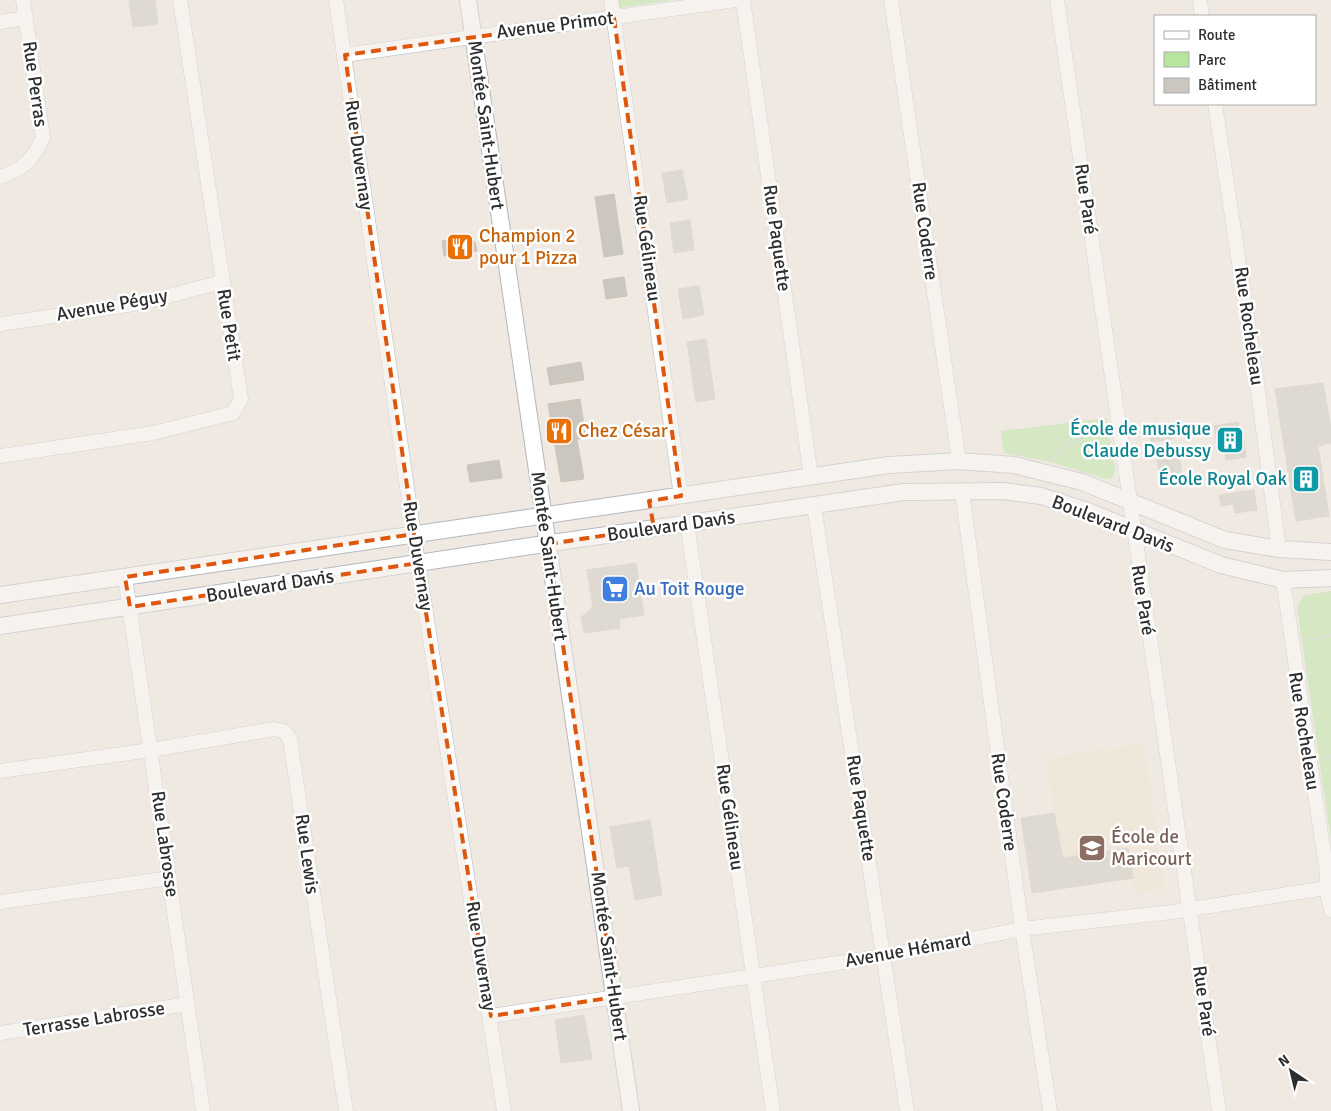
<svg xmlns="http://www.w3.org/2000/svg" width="1331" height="1111" font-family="Signika,sans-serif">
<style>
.education{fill:#f0e6d1}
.green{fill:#b6e59e}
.building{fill:#cbc7bf;stroke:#cbc5ba}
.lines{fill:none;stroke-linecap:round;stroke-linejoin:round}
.minor-casing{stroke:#b4b7c1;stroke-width:15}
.tertiary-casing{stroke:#b4b7c1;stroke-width:18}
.path{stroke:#c9c9c9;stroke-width:2.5;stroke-dasharray:4 2.5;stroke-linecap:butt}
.minor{stroke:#fff;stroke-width:14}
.tertiary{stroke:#fff;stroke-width:16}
.marked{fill:none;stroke:#df570e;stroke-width:4;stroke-dasharray:10 6;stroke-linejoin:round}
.labels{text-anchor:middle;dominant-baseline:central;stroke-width:5;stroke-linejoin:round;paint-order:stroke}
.street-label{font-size:19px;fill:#2e2e2e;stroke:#fff}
.food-label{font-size:19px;fill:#c56008;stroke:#fff;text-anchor:start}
.culture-label{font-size:19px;fill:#0d838f;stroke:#fff;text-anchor:end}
.shop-label{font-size:19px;fill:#366cbe;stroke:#fff;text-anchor:start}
.education-label{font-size:19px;fill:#785e54;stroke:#fff;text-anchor:start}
</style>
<rect width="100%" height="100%" fill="#efe9e1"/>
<polygon class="education" points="1144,743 1165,890 1135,894 1132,878 1032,893 1021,818 1054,813 1046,758"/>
<g class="green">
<polygon points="618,0 673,0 619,8"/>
<polygon points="1107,418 1115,471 1112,478 1106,479 1051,462 1004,453 1001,431"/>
<polygon points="1331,591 1331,840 1297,608 1304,595"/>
</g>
<g class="building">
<polygon points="129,0 155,0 158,24 133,27"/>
<polygon points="682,170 688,199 667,203 662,173"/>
<polygon points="614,194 623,254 604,257 595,197"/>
<polygon points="690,220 694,250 674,253 670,223"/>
<polygon points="469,237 475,242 477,251 444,256 442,241"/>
<polygon points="624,277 627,296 606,299 603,280"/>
<polygon points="699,286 704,315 683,319 678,289"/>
<polygon points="706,339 715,399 696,402 687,342"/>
<polygon points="581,362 584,380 550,385 547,368"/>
<polygon points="1323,383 1331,428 1331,443 1318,446 1329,516 1296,521 1275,389"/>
<polygon points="580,399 586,438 577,439 584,479 561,482 548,404"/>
<polygon points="1238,422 1240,435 1243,435 1246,457 1226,460 1223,444 1217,445 1214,426"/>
<polygon points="1171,423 1173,439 1151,442 1148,427"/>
<polygon points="1178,447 1182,476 1160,479 1156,450"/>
<polygon points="499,460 502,478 470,482 467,465"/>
<polygon points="1254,490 1257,510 1235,513 1233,504 1221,506 1219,495"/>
<polygon points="636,563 644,615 619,619 620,628 584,633 581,617 593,608 587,570"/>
<polygon points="1054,813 1063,858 1128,848 1133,878 1032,893 1021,818"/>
<polygon points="650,820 662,895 635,900 629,866 617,868 610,827"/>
<polygon points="584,1015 592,1059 561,1063 555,1020"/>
</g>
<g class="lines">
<g class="minor-casing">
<g id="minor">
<polyline points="336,0 418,563 504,1111"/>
<polyline points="611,0 681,496"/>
<polyline points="743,0 811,477"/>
<polyline points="891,0 959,461"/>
<polyline points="1057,0 1219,1111"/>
<polyline points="1200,0 1202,16"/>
<polyline points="0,22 25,18"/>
<polyline points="345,55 736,0"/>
<polyline points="1215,104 1257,383 1279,549"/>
<path d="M0,177C24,168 32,161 43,138L23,0"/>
<polyline points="0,324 141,303 222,282"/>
<polyline points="0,456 153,433 233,413 241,399 180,0"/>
<polyline points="962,492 1022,929 1050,1111"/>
<polyline points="814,506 907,1111"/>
<polyline points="687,523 773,1111"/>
<polyline points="125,577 203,1111"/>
<polyline points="1283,580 1327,874 1326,888 1331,910"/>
<polyline points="0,771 151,750 274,729 284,731 290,739 346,1111"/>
<polyline points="0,902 170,878"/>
<polyline points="491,1016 884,956 1022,929 1172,912 1326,888"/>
<polyline points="0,1033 188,1004"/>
</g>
</g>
<g class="tertiary-casing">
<g id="tertiary">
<polyline points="468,0 631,1111"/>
<polyline points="0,595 889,465 959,461 1014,465 1082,482 1225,540 1279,549 1331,552"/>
<polyline points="0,626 524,547 904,492 1003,491 1041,496 1085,510 1221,565 1283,580 1331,578"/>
</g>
</g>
<g class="path">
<path d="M1049,460C1066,442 1086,437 1106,423"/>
<polyline points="1304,640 1331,635"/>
<polyline points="1323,758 1331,757"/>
</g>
<use href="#minor" class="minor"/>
<use href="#tertiary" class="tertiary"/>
</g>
<path d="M0 0H1331V1111H0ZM614,18L681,496L649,501L654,528L548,544L615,997L491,1016L418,563L130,607L125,577L414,534L345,55Z" fill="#efe9e1" fill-opacity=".55" fill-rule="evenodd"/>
<path class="marked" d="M614,18L681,496L649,501L654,528L548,544L615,997L491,1016L418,563L130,607L125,577L414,534L345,55Z"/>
<defs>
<g id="restaurant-square" transform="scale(1.4375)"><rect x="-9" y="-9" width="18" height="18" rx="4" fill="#e8710a" stroke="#fff"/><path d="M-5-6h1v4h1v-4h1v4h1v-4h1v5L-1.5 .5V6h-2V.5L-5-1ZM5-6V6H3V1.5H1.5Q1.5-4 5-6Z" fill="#fff"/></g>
<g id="building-square" transform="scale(1.4375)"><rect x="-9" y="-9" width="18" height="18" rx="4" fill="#0f9aa8" stroke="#fff"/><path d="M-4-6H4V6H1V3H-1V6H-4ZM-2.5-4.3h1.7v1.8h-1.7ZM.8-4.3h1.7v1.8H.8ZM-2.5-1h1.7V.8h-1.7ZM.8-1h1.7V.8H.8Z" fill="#fff"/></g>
<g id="supermarket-square" transform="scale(1.4375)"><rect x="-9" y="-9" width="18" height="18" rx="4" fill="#3f7fe0" stroke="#fff"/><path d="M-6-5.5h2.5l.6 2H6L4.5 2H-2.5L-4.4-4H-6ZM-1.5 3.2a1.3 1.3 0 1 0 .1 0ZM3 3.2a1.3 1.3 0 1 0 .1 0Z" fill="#fff"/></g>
<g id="school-square" transform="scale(1.4375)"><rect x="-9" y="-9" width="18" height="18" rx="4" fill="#8d6e63" stroke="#fff"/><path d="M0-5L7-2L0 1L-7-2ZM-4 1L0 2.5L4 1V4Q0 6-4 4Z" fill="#fff"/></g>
</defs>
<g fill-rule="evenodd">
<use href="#restaurant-square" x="460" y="247"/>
<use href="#restaurant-square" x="559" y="431"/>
<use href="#building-square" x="1230" y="440"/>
<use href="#building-square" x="1306" y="479"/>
<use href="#supermarket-square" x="615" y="589"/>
<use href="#school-square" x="1092" y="848"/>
</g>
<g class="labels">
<g class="street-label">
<text transform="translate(555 25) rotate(-7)">Avenue Primot</text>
<text transform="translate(35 84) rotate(82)">Rue Perras</text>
<text transform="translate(486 125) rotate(82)">Montée Saint-Hubert</text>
<text transform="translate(359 155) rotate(82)">Rue Duvernay</text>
<text transform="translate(1086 199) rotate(82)">Rue Paré</text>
<text transform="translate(925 231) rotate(82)">Rue Coderre</text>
<text transform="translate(777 238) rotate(82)">Rue Paquette</text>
<text transform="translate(647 248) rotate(82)">Rue Gélineau</text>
<text transform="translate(112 305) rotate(-10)">Avenue Péguy</text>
<text transform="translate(229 325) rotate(81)">Rue Petit</text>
<text transform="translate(1249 326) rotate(82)">Rue Rocheleau</text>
<text transform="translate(1113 524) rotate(21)">Boulevard Davis</text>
<text transform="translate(671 526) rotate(-8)">Boulevard Davis</text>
<text transform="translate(418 556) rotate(81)">Rue Duvernay</text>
<text transform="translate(549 556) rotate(82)">Montée Saint-Hubert</text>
<text transform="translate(270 586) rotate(-9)">Boulevard Davis</text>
<text transform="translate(1143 600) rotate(81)">Rue Paré</text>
<text transform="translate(1304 731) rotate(81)">Rue Rocheleau</text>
<text transform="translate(1004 802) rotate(82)">Rue Coderre</text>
<text transform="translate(861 808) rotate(81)">Rue Paquette</text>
<text transform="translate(730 817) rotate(82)">Rue Gélineau</text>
<text transform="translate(165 844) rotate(82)">Rue Labrosse</text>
<text transform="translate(307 854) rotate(82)">Rue Lewis</text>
<text transform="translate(908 950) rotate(-10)">Avenue Hémard</text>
<text transform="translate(481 956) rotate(81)">Rue Duvernay</text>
<text transform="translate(609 956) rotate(82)">Montée Saint-Hubert</text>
<text transform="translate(1204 1001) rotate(82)">Rue Paré</text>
<text transform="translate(94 1019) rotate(-9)">Terrasse Labrosse</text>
</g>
<g class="food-label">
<text x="479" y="236">Champion 2<tspan x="479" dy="22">pour 1 Pizza</tspan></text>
<text x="578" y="431">Chez César</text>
</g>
<g class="culture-label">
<text x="1211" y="429">École de musique<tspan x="1211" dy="22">Claude Debussy</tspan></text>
<text x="1287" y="479">École Royal Oak</text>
</g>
<g class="shop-label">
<text x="634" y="589">Au Toit Rouge</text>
</g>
<g class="education-label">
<text x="1111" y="837">École de<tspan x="1111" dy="22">Maricourt</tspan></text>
</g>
</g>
<rect x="1154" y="15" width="162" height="90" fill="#ffffff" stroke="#ababab"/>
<rect x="1164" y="31" width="25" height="8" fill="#ffffff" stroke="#ababab"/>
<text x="1198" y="40" font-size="15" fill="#2e2e2e">Route</text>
<rect x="1164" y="52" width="25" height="15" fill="#b6e59e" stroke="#ababab"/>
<text x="1198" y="65" font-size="15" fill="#2e2e2e">Parc</text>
<rect x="1164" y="78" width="25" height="15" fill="#cbc7bf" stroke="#ababab"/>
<text x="1198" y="90" font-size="15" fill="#2e2e2e">Bâtiment</text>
<g transform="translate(1291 1071) rotate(325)" stroke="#ffffff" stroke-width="4" paint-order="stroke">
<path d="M0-4L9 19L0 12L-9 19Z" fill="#2e2e2e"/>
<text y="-8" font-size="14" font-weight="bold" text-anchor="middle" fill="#2e2e2e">N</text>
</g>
</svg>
